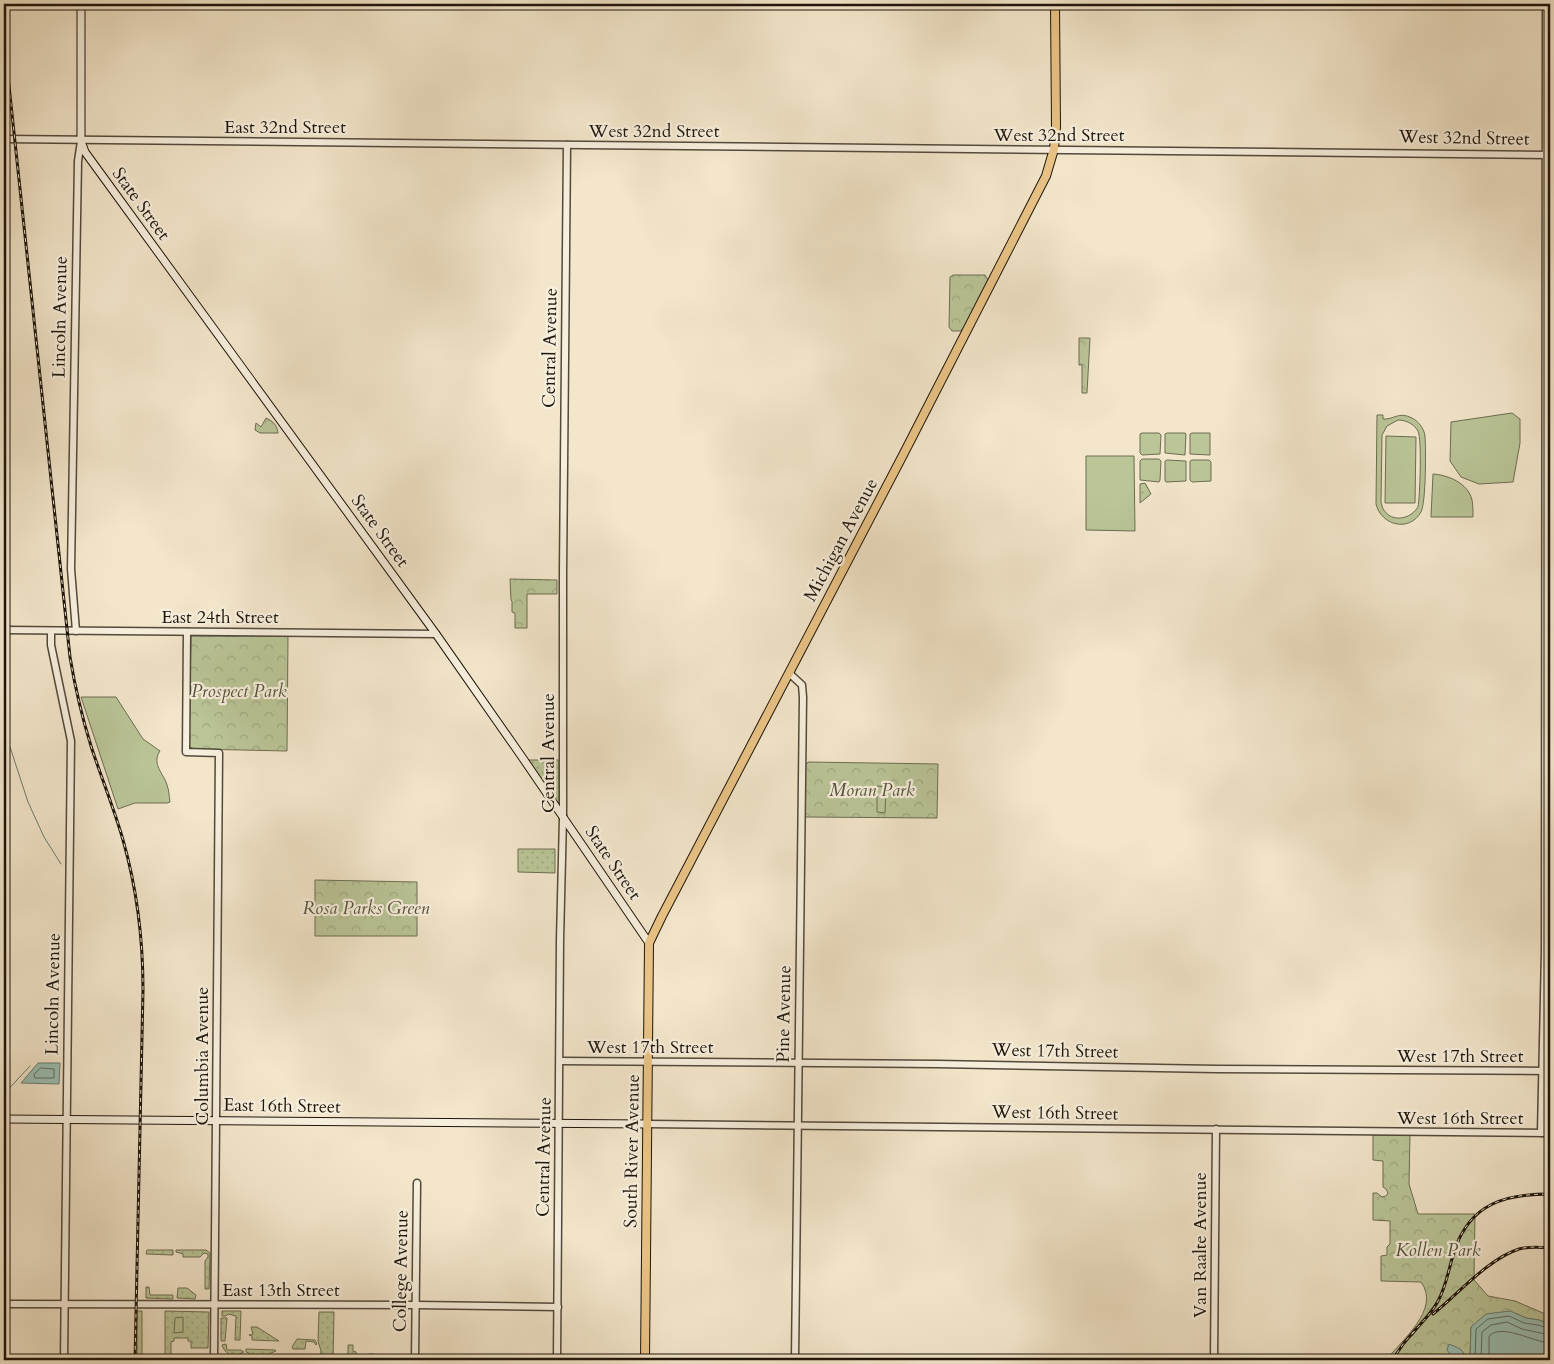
<svg xmlns="http://www.w3.org/2000/svg" width="1554" height="1364" font-family="Cardo,serif">
<style>
.grass{fill:url(#grass-dots);stroke:#6c6d52}
.park{fill:url(#park-crowns);stroke:#6c6d52}
.pitch{fill:#bac598;stroke:#6c6d52;fill-rule:evenodd}
.water{fill:#9bc0b5;stroke:#697c71}
.lines{fill:none;stroke-linecap:round;stroke-linejoin:round}
.shore{stroke:#5c6a60;stroke-width:1}
.stream{stroke:#697c71;stroke-width:1}
.tertiary-casing{stroke:#52493b;stroke-width:9}
.secondary-casing{stroke:#1d150b;stroke-width:9}
.primary-casing{stroke:#1d150b;stroke-width:10}
.tertiary{stroke:#f7efdd;stroke-width:6}
.secondary{stroke:#f7efdd;stroke-width:7}
.primary{stroke:#eac386;stroke-width:8}
.rail-casing{stroke:#1d150b;stroke-width:3}
.rail{stroke:#f7efdd;stroke-width:1;stroke-dasharray:4;stroke-linecap:butt}
.labels{text-anchor:middle;dominant-baseline:central;stroke-width:4.5;stroke-linejoin:round;paint-order:stroke}
.street-label{font-size:18px;fill:#1d150b;stroke:#f7efdd}
.park-label{font-size:18px;font-style:italic;fill:#54533c;stroke:#f7efdd}
</style>
<defs>
<pattern id="grass-dots" width="8" height="8" patternUnits="userSpaceOnUse" patternTransform="scale(1.25)"><rect width="8" height="8" fill="#bac598"/><path d="M2 2h.1M6 6h.1" fill="none" stroke="#9fa882" stroke-width="1.8" stroke-linecap="round"/></pattern>
<pattern id="park-crowns" width="20" height="18" patternUnits="userSpaceOnUse" patternTransform="scale(1.25)"><rect width="20" height="18" fill="#bac598"/><path d="M2 6a3 3 0 1 1 6 0M12 15a3 3 0 1 1 6 0" fill="none" stroke="#9fa882"/></pattern>
</defs>
<rect width="100%" height="100%" fill="#f3e6cb"/>
<filter id="stains"><feTurbulence type="fractalNoise" baseFrequency=".004" numOctaves="4"/><feColorMatrix values="0 0 0 0 .2 0 0 0 0 .09 0 0 0 0 .02 0 0 0 .5 -.17"/></filter>
<radialGradient id="worn" r=".72"><stop offset=".6" stop-color="#630" stop-opacity="0"/><stop offset="1" stop-color="#630" stop-opacity=".3"/></radialGradient>
<g class="grass">
<polygon points="1145,483 1151,494 1140,503 1140,484"/>
<polygon points="527,760 559,760 559,808"/>
<polygon points="518,849 555,849 555,873 518,872"/>
<polygon points="1550,942 1550,987 1547,987 1548,946"/>
<polygon points="147,1250 173,1250 173,1255 146,1254"/>
<polygon points="176,1250 206,1250 210,1253 209,1289 205,1289 205,1261 208,1257 208,1254 204,1253 200,1257 183,1257 183,1254 176,1252"/>
<polygon points="146,1287 149,1287 150,1295 173,1295 173,1299 146,1298"/>
<polygon points="178,1288 187,1288 196,1295 195,1299 177,1298"/>
<polygon points="137,1311 142,1311 142,1359 152,1359 152,1360 137,1360"/>
<polygon points="165,1311 209,1312 208,1348 191,1348 191,1341 188,1341 188,1338 174,1338 174,1341 171,1342 171,1354 174,1355 174,1358 170,1357 169,1358 171,1360 208,1358 208,1360 154,1360 165,1360"/>
<polygon points="222,1311 241,1311 240,1340 235,1340 236,1316 228,1314 226,1316 222,1316"/>
<polygon points="319,1312 334,1312 333,1360 320,1360 321,1351 318,1341"/>
<polygon points="221,1318 227,1318 225,1341 221,1341"/>
<polygon points="251,1327 257,1327 279,1341 252,1340 252,1336 249,1335 253,1334"/>
<polygon points="297,1339 315,1340 317,1344 316,1345 314,1342 306,1341 305,1349 293,1349 292,1347"/>
<path d="M226,1344L227,1350H241L244,1352L233,1357C228,1354 224,1351 222,1345Z"/>
<polygon points="348,1345 353,1345 353,1351 356,1352 356,1357 368,1357 369,1354 373,1354 373,1360 336,1360 336,1355 348,1355"/>
<polygon points="246,1349 275,1350 276,1351 259,1358 246,1352"/>
</g>
<g class="park">
<polygon points="953,275 985,275 988,280 965,328 960,331 952,331 949,327 950,277"/>
<polygon points="1079,338 1090,338 1087,393 1082,393 1082,365 1079,365"/>
<path d="M266,418C273,421 277,425 278,433H260L255,430L256,423L261,427Z"/>
<polygon points="510,579 557,580 557,594 527,594 527,628 515,628 515,613 512,612 512,601 511,600"/>
<polygon points="191,636 288,636 287,751 194,749 189,746"/>
<polygon points="808,762 938,764 937,818 806,817 805,816 805,766"/>
<polygon points="315,880 417,882 417,936 315,936"/>
<path d="M1373,1135H1410L1409,1184L1418,1214H1475L1474,1280L1488,1296L1515,1301L1550,1316V1325L1539,1320L1526,1318L1510,1311L1471,1327L1470,1360H1386C1402,1340 1441,1309 1421,1282L1381,1281V1256L1387,1255V1247L1390,1244V1221L1373,1220V1193H1377L1382,1197L1386,1196L1388,1193L1386,1189L1383,1187V1161L1373,1160Z"/>
</g>
<g class="pitch">
<polygon points="1512,413 1520,419 1520,443 1513,482 1479,484 1461,477 1450,461 1451,422"/>
<path d="M1377,415H1383V419C1394,420 1398,411 1412,418C1418,421 1424,428 1425,436C1426,448 1426,503 1421,512C1409,533 1381,525 1376,504ZM1398,420C1406,420 1414,424 1418,431C1422,440 1420,496 1418,507C1408,523 1384,522 1381,502L1382,435L1387,426Z"/>
<polygon points="1142,433 1159,433 1161,435 1160,454 1142,455 1140,453 1140,434"/>
<polygon points="1167,433 1185,433 1186,434 1185,455 1165,453 1165,434"/>
<polygon points="1192,433 1210,433 1210,455 1190,454 1190,434"/>
<polygon points="1386,436 1416,437 1415,503 1385,503"/>
<polygon points="1086,456 1134,456 1135,531 1086,530"/>
<polygon points="1142,459 1159,459 1161,461 1160,480 1159,482 1140,480 1140,461"/>
<polygon points="1167,460 1186,461 1186,481 1166,482 1165,480 1165,461"/>
<polygon points="1192,460 1209,460 1211,462 1211,481 1192,482 1190,480 1190,461"/>
<path d="M1433,474C1448,475 1468,483 1472,500C1473,506 1473,512 1473,517H1431Z"/>
<path d="M81,697H116L143,739L160,751C151,764 164,774 167,785C169,790 169,796 170,802L167,803H135L118,809Z"/>
<polygon points="877,786 886,787 885,813 877,812"/>
<polygon points="183,1317 183,1332 174,1333 175,1318"/>
</g>
<g class="water">
<polygon points="38,1063 60,1063 59,1084 21,1083"/>
<polygon points="1510,1311 1526,1318 1539,1320 1550,1325 1550,1360 1470,1360 1471,1327 1486,1314"/>
<path d="M1449,1344C1457,1348 1465,1348 1465,1360H1455L1447,1350Z"/>
</g>
<g class="lines">
<g class="shore">
<polygon points="41,1068 54,1069 54,1078 35,1078 34,1075"/>
<polyline points="1475,1360 1476,1329 1488,1319 1509,1316 1524,1323 1538,1325 1550,1329"/>
<polyline points="1481,1360 1482,1332 1491,1325 1507,1322 1522,1329 1550,1335"/>
<path d="M1489,1360V1336C1502,1323 1533,1342 1550,1343"/>
</g>
<g class="stream">
<polyline points="4,744 10,747 28,802 44,837 61,864"/>
<polyline points="4,1094 30,1066"/>
</g>
<g class="tertiary-casing">
<g id="tertiary">
<polyline points="4,139 1550,155"/>
<polyline points="4,630 436,634"/>
<polyline points="51,631 51,645 71,741 64,1360"/>
<polyline points="76,631 71,569 78,161 81,141"/>
<polyline points="187,632 186,752 219,753 214,1360"/>
<polyline points="789,673 802,685 803,697 795,1360"/>
<polyline points="560,1061 937,1064 1216,1069 1550,1071"/>
<polyline points="648,1124 1550,1133"/>
<polyline points="1541,1133 1545,951 1546,4"/>
<polyline points="4,1304 416,1305 558,1307"/>
<polyline points="415,1360 417,1183"/>
<polyline points="557,1360 560,940 563,817 563,573 567,145"/>
<polyline points="1214,1360 1216,1129"/>
</g>
</g>
<g class="secondary-casing">
<g id="secondary">
<polyline points="81,4 81,141 85,152 436,634 522,757 649,943"/>
<polyline points="4,1119 648,1124"/>
</g>
</g>
<g class="primary-casing">
<polyline id="primary" points="645,1360 649,943 662,916 903,455 1046,176 1054,149 1056,127 1055,4"/>
</g>
<use href="#tertiary" class="tertiary"/>
<use href="#secondary" class="secondary"/>
<use href="#primary" class="primary"/>
<g class="rail-casing">
<g id="rail">
<path d="M4,39L70,657C75,687 82,717 91,746C101,777 114,808 123,840C137,889 143,939 143,990L135,1360"/>
<path d="M1433,1314C1458,1294 1488,1259 1519,1249C1530,1246 1540,1247 1550,1248"/>
<path d="M1412,1334C1421,1323 1432,1313 1438,1301C1447,1285 1449,1266 1455,1249C1471,1203 1506,1194 1550,1194"/>
<polyline points="1392,1360 1404,1343 1416,1329"/>
</g>
</g>
<use href="#rail" class="rail"/>
</g>
<g class="labels">
<g class="street-label">
<text x="285" y="127">East 32nd Street</text>
<text x="654" y="131">West 32nd Street</text>
<text x="1059" y="135">West 32nd Street</text>
<text transform="translate(1464 138) rotate(1)">West 32nd Street</text>
<text transform="translate(141 204) rotate(54)">State Street</text>
<text transform="translate(60 317) rotate(-89)">Lincoln Avenue</text>
<text transform="translate(550 348) rotate(-89)">Central Avenue</text>
<text transform="translate(380 531) rotate(54)">State Street</text>
<text transform="translate(841 540) rotate(-62)">Michigan Avenue</text>
<text x="220" y="617">East 24th Street</text>
<text transform="translate(548 753) rotate(-90)">Central Avenue</text>
<text transform="translate(613 863) rotate(56)">State Street</text>
<text transform="translate(53 994) rotate(-89)">Lincoln Avenue</text>
<text transform="translate(784 1014) rotate(-89)">Pine Avenue</text>
<text x="650" y="1047">West 17th Street</text>
<text transform="translate(1055 1051) rotate(1)">West 17th Street</text>
<text transform="translate(202 1056) rotate(-90)">Columbia Avenue</text>
<text x="1460" y="1056">West 17th Street</text>
<text transform="translate(282 1106) rotate(1)">East 16th Street</text>
<text transform="translate(1055 1113) rotate(1)">West 16th Street</text>
<text x="1460" y="1118">West 16th Street</text>
<text transform="translate(632 1151) rotate(-89)">South River Avenue</text>
<text transform="translate(544 1157) rotate(-89)">Central Avenue</text>
<text transform="translate(1200 1245) rotate(-90)">Van Raalte Avenue</text>
<text transform="translate(401 1271) rotate(-89)">College Avenue</text>
<text x="281" y="1290">East 13th Street</text>
</g>
<g class="park-label">
<text x="239" y="691">Prospect Park</text>
<text x="872" y="790">Moran Park</text>
<text x="366" y="908">Rosa Parks Green</text>
<text x="1438" y="1250">Kollen Park</text>
</g>
</g>
<rect width="1554" height="1364" fill="none" stroke="#f3e6cb" stroke-width="20"/>
<rect x="5" y="5" width="1544" height="1354" fill="none" stroke="#1d150b" stroke-width="2.5"/>
<rect x="10" y="10" width="1534" height="1344" fill="none" stroke="#1d150b"/>
<rect width="100%" height="100%" filter="url(#stains)"/>
<rect width="100%" height="100%" fill="url(#worn)"/>
</svg>
